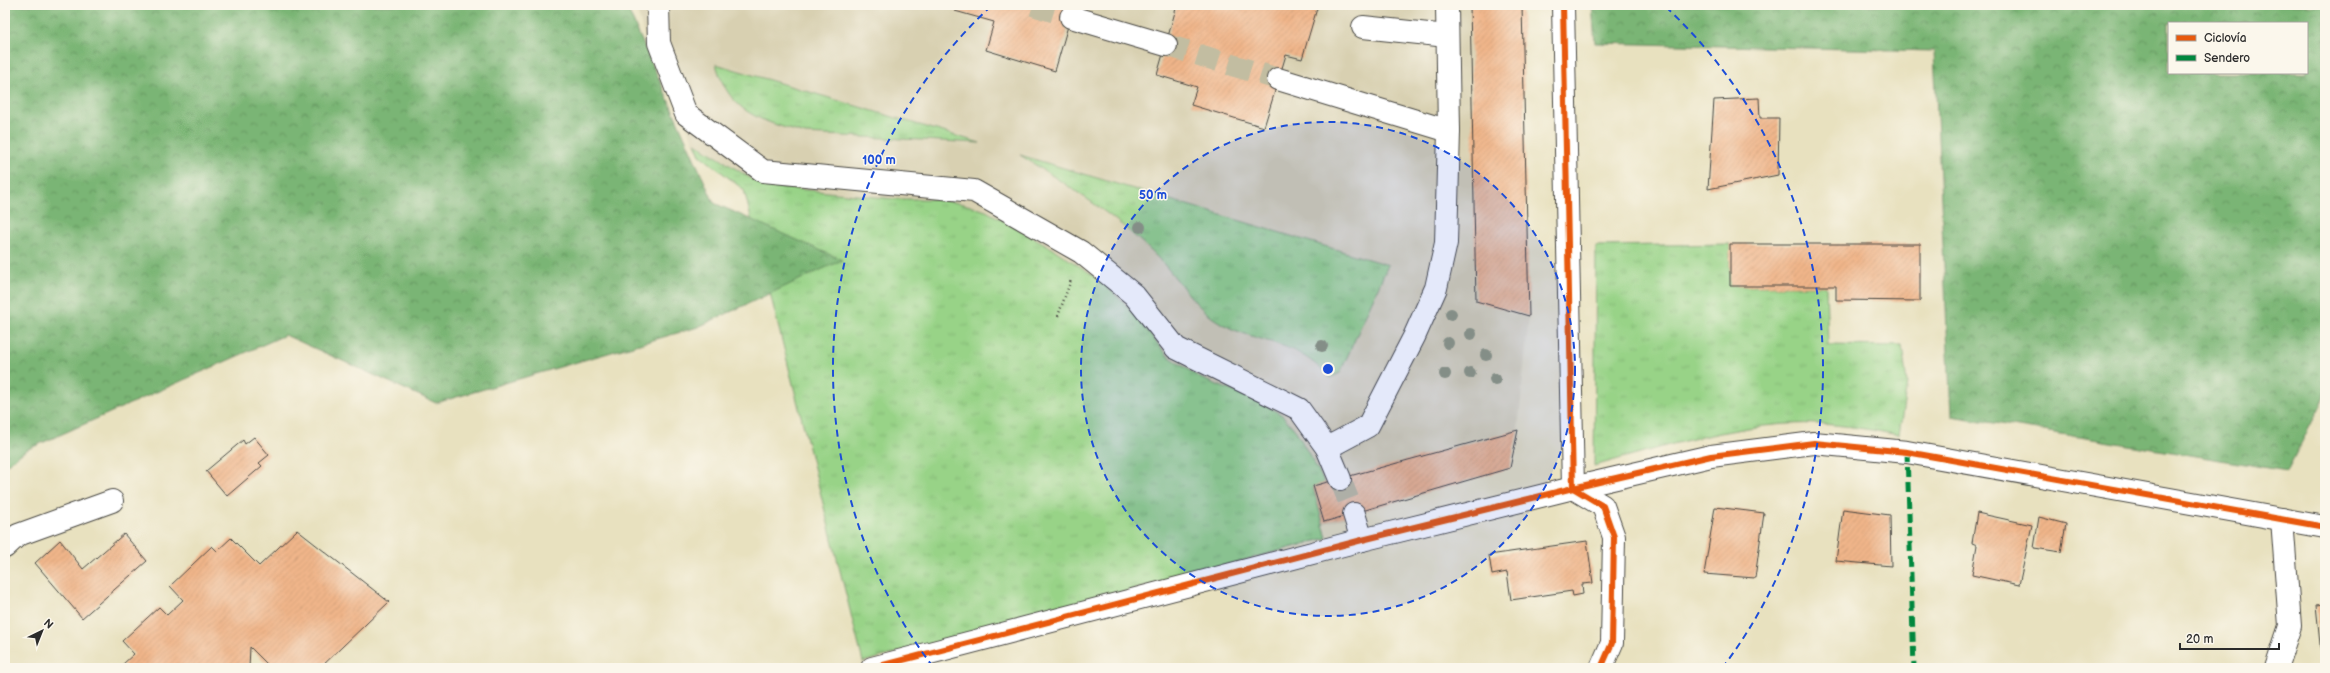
<svg xmlns="http://www.w3.org/2000/svg" width="2330" height="673" font-family="'Balsamiq Sans',sans-serif">
<style>
.built{fill:#d8d0b1}
.grass{fill:url(#grass-tufts);stroke:#627f59}
.forest{fill:url(#forest-crowns);stroke:#527050;fill-rule:evenodd}
.building{fill:url(#building-hatch)}
.lines{fill:none;stroke-linecap:round;stroke-linejoin:round}
.minor-tunnel{stroke:#c2bda1;stroke-width:22;stroke-dasharray:22 11;stroke-linecap:butt}
.minor-casing{stroke:#474641;stroke-width:24}
.path{stroke:#474641;stroke-width:2.5;stroke-dasharray:1 3;stroke-linecap:butt}
.minor{stroke:#fff;stroke-width:22}
.quiet{stroke:#00873e;stroke-width:5;stroke-dasharray:10 5;stroke-linecap:butt}
.cycleway-casing{stroke:#fbf7ec;stroke-width:8}
.cycleway{stroke:#e8590c;stroke-width:6}
.tree{fill:#92987d}
.ring{fill:none;stroke:#1d4ed8;stroke-width:2;stroke-dasharray:7 5}
.centre{fill:#1d4ed8;stroke:#fbf7ec;stroke-width:2}
.ring-label{font-size:12px;text-anchor:middle;font-weight:bold;fill:#1d4ed8;stroke:#fbf7ec;stroke-width:3;stroke-linejoin:round;paint-order:stroke}
</style>
<defs>
<pattern id="grass-tufts" width="24" height="20" patternUnits="userSpaceOnUse"><rect width="24" height="20" fill="#98d387"/><path d="M3 7l-1-3M5 7V3M7 7l1-3M15 17l-1-3M17 17v-4M19 17l1-3" fill="none" stroke="#83b575"/></pattern>
<pattern id="forest-crowns" width="20" height="18" patternUnits="userSpaceOnUse"><rect width="20" height="18" fill="#7ab574"/><path d="M2 6a3 3 0 1 1 6 0M12 15a3 3 0 1 1 6 0" fill="none" stroke="#64935f"/></pattern>
<pattern id="building-hatch" width="6" height="6" patternUnits="userSpaceOnUse"><rect width="6" height="6" fill="#f0b58a"/><path d="M-1 1l2-2M0 6l6-6M5 7l2-2" fill="none" stroke="#ce9c77"/></pattern>
</defs>
<rect width="100%" height="100%" fill="#fbf7ec"/>
<filter id="ink" filterUnits="userSpaceOnUse"><feTurbulence type="fractalNoise" baseFrequency=".025" numOctaves="2"/><feDisplacementMap in="SourceGraphic" scale="8" xChannelSelector="R" yChannelSelector="G"/><feConvolveMatrix kernelMatrix="1 2 1 2 8 2 1 2 1" color-interpolation-filters="sRGB"/></filter>
<filter id="wash" filterUnits="userSpaceOnUse"><feTurbulence type="fractalNoise" baseFrequency=".012" numOctaves="4" result="noise"/><feDisplacementMap in="SourceGraphic" scale="16" xChannelSelector="R" yChannelSelector="G"/><feGaussianBlur stdDeviation="0.9" result="paint"/><feColorMatrix in="noise" values="0 0 0 0 0 0 0 0 0 0 0 0 0 0 0 0 0 1.4 0 .05"/><feComposite in="paint" operator="in"/></filter>
<g filter="url(#wash)">
<rect width="100%" height="100%" fill="#e8e1bf"/>
<polygon class="built" points="635,5 1522,5 1529,316 1518,430 1510,468 863,662 744,190 700,155 648,46"/>
<g class="grass">
<path d="M716,64L980,143L805,134C761,120 729,114 716,64Z"/>
<polygon points="695,143 755,181 778,187 895,199 934,199 964,204 986,211 1047,245 1096,277 1126,305 1167,355 1202,379 1263,403 1282,415 1296,431 1325,483 1313,487 1327,538 863,662 744,190 700,155"/>
<path d="M1020,155L1388,265L1340,373L1330,378C1320,367 1310,359 1297,352C1269,338 1239,337 1213,318C1191,302 1177,277 1158,258C1118,216 1068,186 1020,155Z"/>
<path d="M1730,244V286H1826L1828,345L1902,346L1907,383L1899,435C1872,430 1845,425 1818,424C1746,420 1662,447 1594,466L1596,246Z"/>
</g>
<g class="forest">
<polygon points="5,5 626,5 714,203 842,260 698,327 436,403 285,335 26,450 5,466"/>
<path d="M1592,5H2325V397L2287,471L1951,416L1934,51L1595,43ZM2169,23H2307V73H2169Z"/>
</g>
<g id="blocks">
<g class="building">
<polygon points="957,5 1074,5 1055,71 986,50 994,22 955,11"/>
<polygon points="1177,5 1318,5 1302,59 1286,55 1264,127 1191,105 1197,87 1157,75"/>
<polygon points="1470,5 1522,5 1529,316 1476,301"/>
<polygon points="1759,98 1760,118 1779,118 1778,175 1708,189 1714,100"/>
<polygon points="1730,244 1920,244 1920,301 1836,300 1836,286 1730,286"/>
<polygon points="1518,430 1510,468 1324,522 1313,486"/>
<polygon points="254,437 269,455 259,463 262,466 227,496 206,471 243,440 245,444"/>
<polygon points="1715,507 1764,513 1755,578 1704,574"/>
<polygon points="1843,509 1890,515 1891,566 1836,561"/>
<polygon points="1977,513 2032,525 2019,585 1972,575 1977,545 1972,543"/>
<polygon points="2039,517 2066,524 2061,552 2034,548"/>
<polygon points="297,530 389,602 320,668 271,668 250,647 249,668 126,668 123,664 134,654 122,641 159,607 167,615 183,600 170,586 212,546 217,551 231,538 259,566"/>
<polygon points="124,534 147,561 82,618 35,563 60,540 83,569"/>
<polygon points="1587,541 1593,583 1582,584 1583,594 1573,596 1572,591 1511,600 1507,572 1492,575 1489,555"/>
<polygon points="2325,604 2325,654 2321,654 2316,605"/>
</g>
</g>
</g>
<g filter="url(#ink)">
<use href="#blocks" fill-opacity="0" stroke="#474641" stroke-width="1"/>
<g class="lines">
<g class="minor-tunnel">
<polyline points="1033,5 1071,17"/>
<polyline points="1166,45 1278,79"/>
<polyline points="1340,479 1354,514"/>
</g>
<g class="minor-casing">
<g id="minor">
<polyline points="658,5 659,43 686,114 763,171 974,191 1081,252 1134,295 1176,348 1299,409 1327,448 1340,479"/>
<polyline points="1563,5 1573,488 1603,506 1614,537 1612,643 1601,668"/>
<polyline points="1071,17 1166,45"/>
<polyline points="1363,27 1447,36"/>
<polyline points="1278,79 1449,131"/>
<polyline points="1327,448 1368,426 1414,337 1436,288 1446,243 1449,131 1447,5"/>
<polyline points="1354,514 1362,540"/>
<polyline points="5,547 18,535 112,501"/>
<polyline points="872,668 1362,540 1573,488 1711,456 1814,443 1907,452 2325,527"/>
<polyline points="2276,668 2290,626 2282,519"/>
</g>
</g>
<polyline class="path" points="1058,316 1071,280"/>
<use href="#minor" class="minor"/>
<polyline class="quiet" points="1907,452 1914,668"/>
<g class="cycleway-casing">
<g id="cycleway">
<polyline points="1563,5 1573,488 1603,506 1614,537 1612,643 1601,668"/>
<polyline points="872,668 1362,540 1573,488 1711,456 1814,443 1907,452 2325,527"/>
</g>
</g>
<use href="#cycleway" class="cycleway"/>
</g>
<g class="tree">
<circle cx="1140" cy="227" r="6"/>
<circle cx="1451" cy="314" r="6"/>
<circle cx="1471" cy="334" r="6"/>
<circle cx="1448" cy="343" r="6"/>
<circle cx="1322" cy="346" r="6"/>
<circle cx="1486" cy="355" r="6"/>
<circle cx="1470" cy="373" r="6"/>
<circle cx="1445" cy="374" r="6"/>
<circle cx="1495" cy="379" r="6"/>
</g>
</g>
<circle cx="1328" cy="369" r="247" fill="#1d4ed8" fill-opacity=".12"/>
<g class="ring">
<circle cx="1328" cy="369" r="247"/>
<path d="M933 667A495 495 0 0 1 990 7M1666 7A495 495 0 0 1 1723 667"/>
</g>
<circle cx="1328" cy="369" r="6" class="centre"/>
<g class="ring-label">
<text x="879" y="164">100 m</text>
<text x="1153" y="199">50 m</text>
</g>
<rect width="2330" height="673" fill="none" stroke="#fbf7ec" stroke-width="20"/>
<rect x="2168" y="22" width="140" height="52" fill="#fbf7ec" stroke="#a8a59f"/>
<rect x="2176" y="35" width="20" height="6" fill="#e8590c" stroke="#a8a59f"/>
<text x="2204" y="42" font-size="12" fill="#2b2b2b">Ciclovía</text>
<rect x="2176" y="55" width="20" height="6" fill="#00873e" stroke="#a8a59f"/>
<text x="2204" y="62" font-size="12" fill="#2b2b2b">Sendero</text>
<g transform="translate(42 631) rotate(43)" stroke="#fbf7ec" stroke-width="3" paint-order="stroke">
<path d="M0-3L7 15L0 10L-7 15Z" fill="#2b2b2b"/>
<text y="-6" font-size="11" font-weight="bold" text-anchor="middle" fill="#2b2b2b">N</text>
</g>
<path d="M2180 643v6h99v-6" fill="none" stroke="#2b2b2b" stroke-width="2"/>
<text x="2186" y="643" font-size="12" fill="#2b2b2b" stroke="#fbf7ec" stroke-width="3" paint-order="stroke">20 m</text>
</svg>
